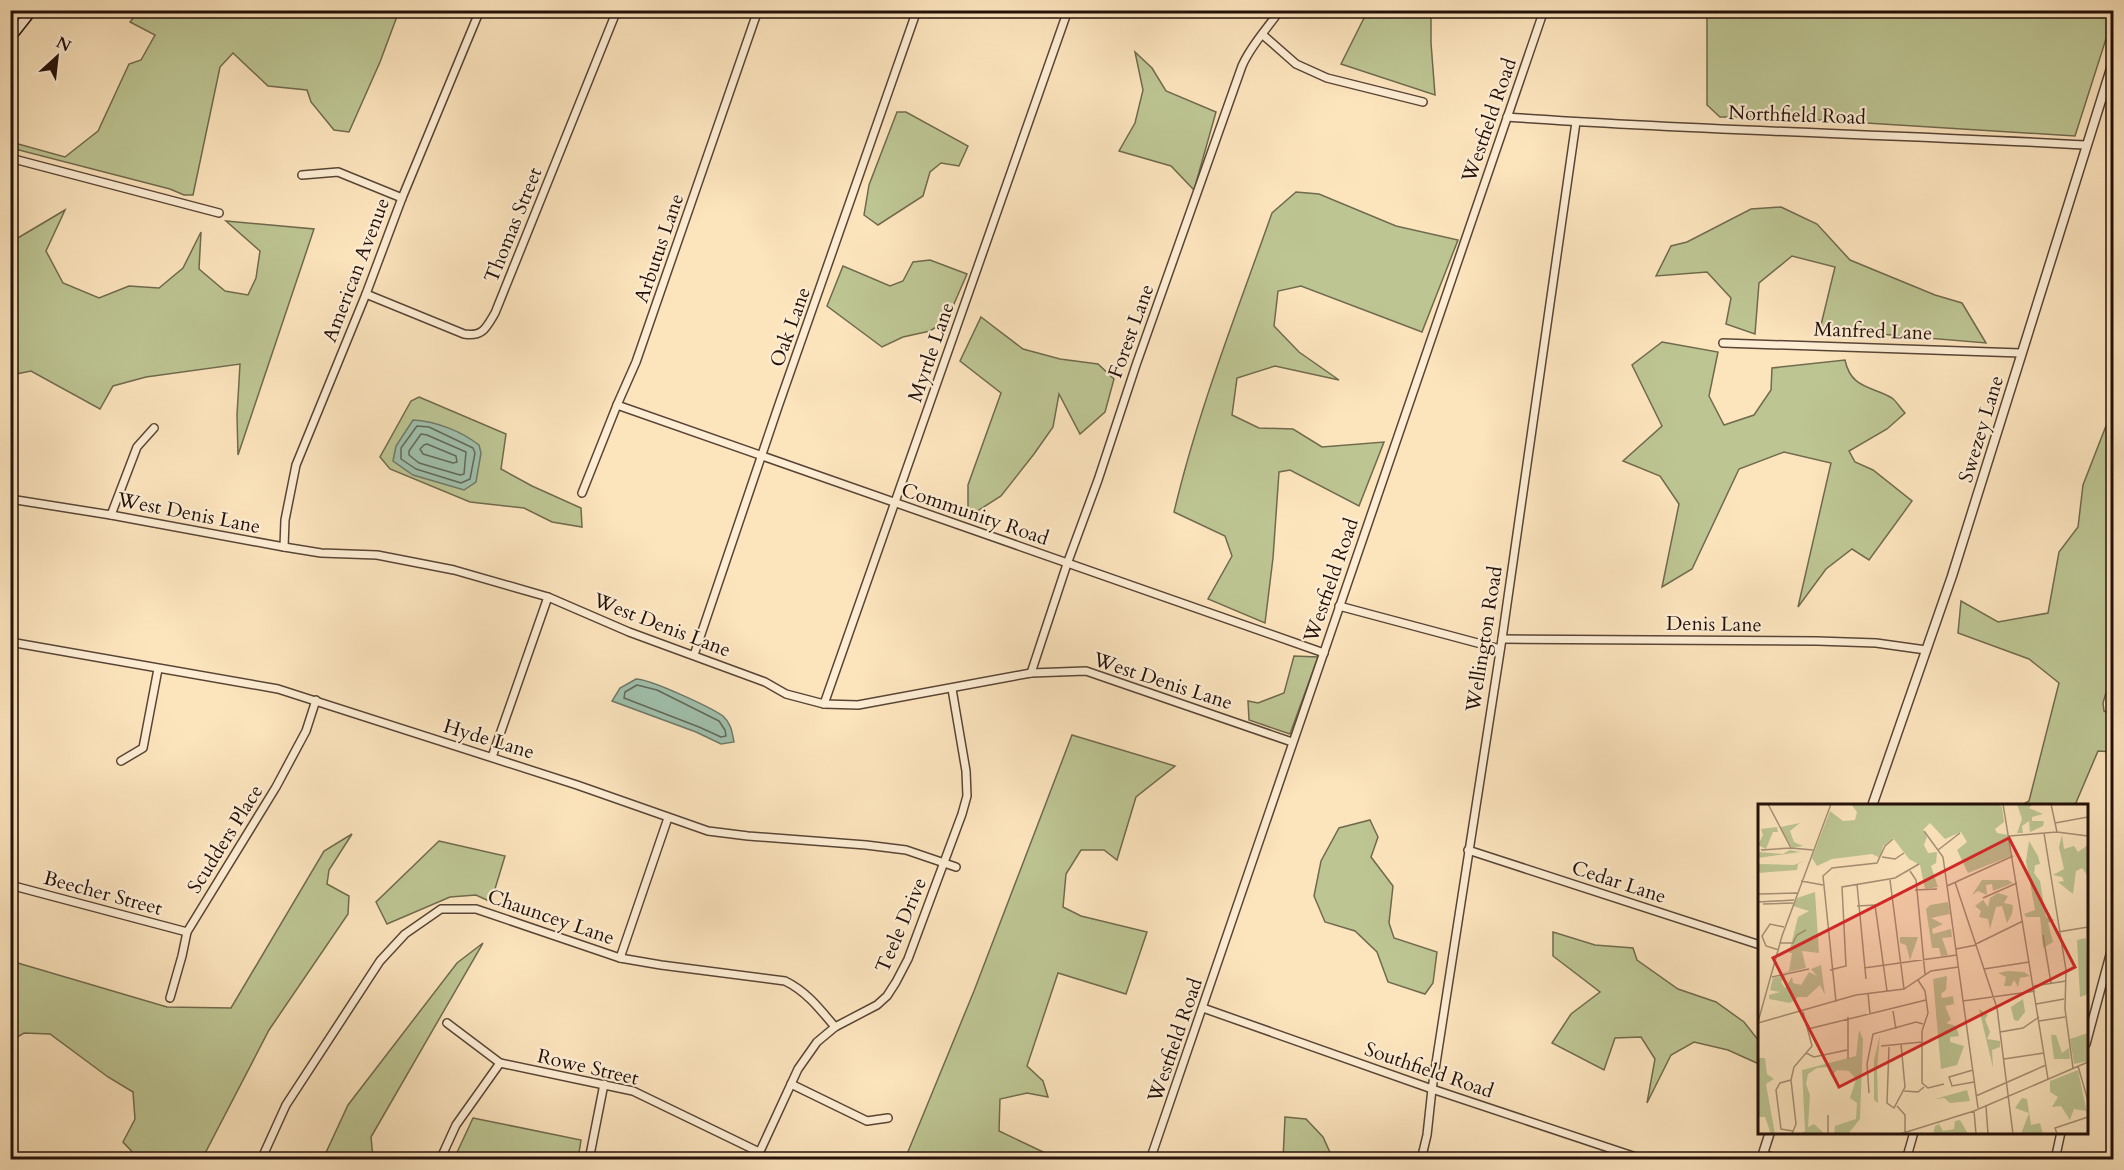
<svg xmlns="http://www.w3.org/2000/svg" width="2124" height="1170" font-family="Cardo,serif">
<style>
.green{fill:#bdc593;stroke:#706a4e;stroke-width:1.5}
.water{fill:#a0bfab;stroke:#6e796a;stroke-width:1.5}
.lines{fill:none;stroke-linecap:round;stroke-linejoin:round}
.shore{stroke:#62685a;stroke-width:1.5}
.minor-casing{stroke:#594536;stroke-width:10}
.tertiary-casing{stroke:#594536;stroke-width:11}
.secondary-casing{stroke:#231009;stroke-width:12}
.minor{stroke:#fdedd4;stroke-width:7}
.tertiary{stroke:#fdedd4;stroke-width:8}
.secondary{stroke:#fdedd4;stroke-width:9}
.labels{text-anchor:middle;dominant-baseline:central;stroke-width:4.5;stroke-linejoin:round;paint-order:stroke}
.street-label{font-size:20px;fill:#231009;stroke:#fdedd4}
.inset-road{fill:none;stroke:#a58f75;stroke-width:1.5}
.view{fill:#d62828;fill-opacity:0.15;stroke:#d62828;stroke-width:3}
.inset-edge{fill:none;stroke:#231009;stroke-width:3}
</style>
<rect width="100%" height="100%" fill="#fce4bd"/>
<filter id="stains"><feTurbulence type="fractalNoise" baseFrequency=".00333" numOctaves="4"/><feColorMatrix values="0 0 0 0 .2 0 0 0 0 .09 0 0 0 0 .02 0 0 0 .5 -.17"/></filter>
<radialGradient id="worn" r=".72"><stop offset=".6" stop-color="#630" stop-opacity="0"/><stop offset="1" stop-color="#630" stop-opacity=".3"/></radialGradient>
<g class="green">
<polygon points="1368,10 1431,11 1431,43 1435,95 1341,64"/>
<polygon points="2113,10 2113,17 2075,136 1768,117 1720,117 1707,105 1707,11"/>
<polygon points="139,11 139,10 399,11 380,62 349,132 334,130 311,102 307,90 268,86 233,53 220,67 193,195 184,195 170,189 11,148 11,142 65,157 98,131 129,64 141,60 155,35 130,22"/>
<polygon points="1135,52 1152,68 1166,91 1216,112 1194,190 1171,166 1119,151 1135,123 1143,90"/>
<polygon points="897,112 906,112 968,146 959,166 941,163 930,172 923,196 878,225 864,215 869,185"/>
<path d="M1296,192L1319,194L1396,226L1458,240L1422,332L1301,286L1278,291L1274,326L1299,352L1339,380L1275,366L1237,378L1232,415L1259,428L1293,429L1322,447L1384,442L1359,506L1290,470L1279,472L1273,558L1265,623L1208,599L1232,556L1225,536L1174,512C1198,410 1237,312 1272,213Z"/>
<polygon points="1781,207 1817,224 1850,260 1935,295 1962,303 1986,343 1820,329 1835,267 1792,256 1759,283 1755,334 1726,324 1731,298 1707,272 1656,276 1671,246 1687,242 1751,209"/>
<polygon points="65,210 46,251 63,283 99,298 129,286 159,288 183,268 201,232 199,269 225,291 248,295 256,278 260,251 226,221 314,229 238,455 237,415 240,364 146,377 113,386 100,409 31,371 11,375 11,242"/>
<polygon points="930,260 967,274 947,320 930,331 903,337 882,347 827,306 843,266 890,286 903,281 913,262"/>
<polygon points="981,317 1023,349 1060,359 1098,364 1114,379 1105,412 1080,434 1059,394 1053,427 1034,454 1001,496 968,517 968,485 1001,393 960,361"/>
<path d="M1662,342L1718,352L1709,396L1724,425L1754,415L1771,390L1772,368L1845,360C1851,389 1872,386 1892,398C1897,402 1901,409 1905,413L1887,429L1849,451L1855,462L1873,470L1912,501L1869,560L1852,549L1826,569L1798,607L1831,463L1784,452L1739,469L1692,569L1662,587L1679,504L1660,476L1623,461L1662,426L1632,365Z"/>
<polygon points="419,397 506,434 501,469 532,486 581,508 582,527 552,522 524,508 470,502 390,469 380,457 411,401"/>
<polygon points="2113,408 2114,665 2103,703 2104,711 2113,715 2113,752 2098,751 2075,805 2022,805 2029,801 2059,683 2029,659 1958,633 1961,601 1998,622 2048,613 2059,552 2078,527 2083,485"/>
<polygon points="1294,656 1318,657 1290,734 1249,720 1248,701 1258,703 1284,693"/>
<polygon points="1072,735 1175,766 1136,797 1117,860 1104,850 1081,850 1066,874 1063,907 1081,916 1147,932 1126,994 1058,973 1027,1066 1043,1081 1048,1097 1027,1093 1000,1099 999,1131 1058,1159 905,1159 974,991"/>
<polygon points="1370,820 1378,837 1371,857 1393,886 1389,923 1394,938 1437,952 1433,983 1425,994 1388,982 1377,952 1355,931 1325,922 1314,896 1321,861 1339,828"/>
<polygon points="352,834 329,870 327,884 349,896 348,914 269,1030 202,1159 139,1159 123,1142 135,1119 133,1092 108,1077 50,1034 24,1033 11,1041 11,961 167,1007 231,1008 324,851"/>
<polygon points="439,841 505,856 491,902 476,895 450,897 387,924 376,902"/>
<polygon points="1553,932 1595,945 1633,948 1637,960 1678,989 1716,1002 1744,1022 1759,1041 1759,1064 1728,1050 1694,1042 1671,1055 1647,1103 1655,1059 1641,1037 1615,1038 1604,1070 1552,1043 1571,1014 1600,992 1553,956"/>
<polygon points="483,943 371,1137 373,1158 323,1159 348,1105 457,963"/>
<polygon points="1285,1117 1306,1119 1323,1137 1333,1159 1283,1159"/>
<polygon points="473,1118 581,1140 578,1159 454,1159"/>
</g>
<g class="water">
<path d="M413,420C435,421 461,431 479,445L481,453L476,482L464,490L413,475L393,461L396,446Z"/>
<path d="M636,679C650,679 710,707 723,716C731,723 732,732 734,742L721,744L696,732L612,701L620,688Z"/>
</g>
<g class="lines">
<g class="shore">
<polygon points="417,426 429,427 473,448 475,453 470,479 461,483 416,469 401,459 401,448"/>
<polygon points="421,434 427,435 466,452 464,474 460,475 419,463 409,455 409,451"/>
<polygon points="427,444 456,456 457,462 453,463 423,454 420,449 424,445"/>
<polygon points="637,685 657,690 719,721 725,730 726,736 721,737 699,727 624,698 625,692"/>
</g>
<g class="minor-casing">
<g id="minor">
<polyline points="1263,35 1296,64 1327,78 1423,102"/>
<path d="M1507,117C1700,131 1893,134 2086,145"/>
<polyline points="10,158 219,213"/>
<polyline points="302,175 338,172 402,198"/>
<path d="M366,294L464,334C483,337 486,328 495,313L617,10"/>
<polyline points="1723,343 2021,353"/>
<polyline points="617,405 1324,653"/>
<polyline points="582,493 617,405 636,362 758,10"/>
<polyline points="10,499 111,515 284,547 321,553 377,555 454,570 548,597 629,632 765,682 786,694 824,704 858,705 1031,673 1086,671 1292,742"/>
<polyline points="111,515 137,447 154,428"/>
<polyline points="10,519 14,500"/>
<polyline points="284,547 285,520 296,465 366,294 402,198 480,10"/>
<polyline points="1339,606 1500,649"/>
<polyline points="1502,639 1817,641 1876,643 1926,650"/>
<polyline points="10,642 278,689 577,785 708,831 748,836 866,845 906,850 956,867"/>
<polyline points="694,655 778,407 917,10"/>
<path d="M1031,673L1067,564L1098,480L1136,365L1242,66C1251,45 1267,29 1280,10"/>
<polyline points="824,704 1068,10"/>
<polyline points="492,757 548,597"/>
<polyline points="121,761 143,748 158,669"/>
<polyline points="1468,850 1760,945"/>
<polyline points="10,885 187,932"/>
<polyline points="620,958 668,818"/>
<polyline points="170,998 182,956 187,932 276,787 306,731 316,700"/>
<polyline points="1203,1008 1432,1089 1645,1160"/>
<polyline points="447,1023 500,1063 633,1091 759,1152"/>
<polyline points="2086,1044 2114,940"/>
<polyline points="791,1084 867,1121 888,1118"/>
<polyline points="10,1147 15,1160"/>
<polyline points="1763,1154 1781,1160"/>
<path d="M261,1160L286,1105L380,961L405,934L441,909H476L620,958L661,965L785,981C806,991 820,1009 835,1027"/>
<polyline points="440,1160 456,1125 500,1063"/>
<polyline points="589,1160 604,1084"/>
<polyline points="756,1160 798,1069 817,1042 835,1027 877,1005 887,996 896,982 908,959 962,814 967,796 966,771 952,689"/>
<polyline points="1150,1160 1544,10"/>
<polyline points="1421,1160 1427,1135 1432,1089 1502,639 1576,122"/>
<polyline points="1906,1160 1914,1132"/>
<polyline points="2055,1160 2061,1132"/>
</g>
</g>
<g class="tertiary-casing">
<g id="tertiary">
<polyline points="1872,806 1952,576 2114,59"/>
<polyline points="1761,1160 1770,1132"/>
</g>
</g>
<g class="secondary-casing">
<polyline id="secondary" points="10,38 32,10"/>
</g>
<use href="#minor" class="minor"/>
<use href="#tertiary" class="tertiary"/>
<use href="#secondary" class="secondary"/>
</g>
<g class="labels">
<g class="street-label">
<text transform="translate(1797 115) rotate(2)">Northfield Road</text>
<text transform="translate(1489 120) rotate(-71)">Westfield Road</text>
<text transform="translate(513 225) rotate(-68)">Thomas Street</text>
<text transform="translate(659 248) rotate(-71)">Arbutus Lane</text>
<text transform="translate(356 270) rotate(-69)">American Avenue</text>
<text transform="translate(790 327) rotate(-70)">Oak Lane</text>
<text transform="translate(1131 331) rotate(-70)">Forest Lane</text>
<text transform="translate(1873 331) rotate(2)">Manfred Lane</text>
<text transform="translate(931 352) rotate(-71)">Myrtle Lane</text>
<text transform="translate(1981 429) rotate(-73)">Swezey Lane</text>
<text transform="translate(189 513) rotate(11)">West Denis Lane</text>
<text transform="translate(975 514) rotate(19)">Community Road</text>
<text transform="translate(1331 580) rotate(-71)">Westfield Road</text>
<text transform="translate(1714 624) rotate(1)">Denis Lane</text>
<text transform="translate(662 625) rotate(21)">West Denis Lane</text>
<text transform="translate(1484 639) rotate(-81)">Wellington Road</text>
<text transform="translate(1163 681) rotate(18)">West Denis Lane</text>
<text transform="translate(489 739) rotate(17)">Hyde Lane</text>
<text transform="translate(225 839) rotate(-58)">Scudders Place</text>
<text transform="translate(1619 882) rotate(18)">Cedar Lane</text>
<text transform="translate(103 893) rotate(15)">Beecher Street</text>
<text transform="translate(551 917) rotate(19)">Chauncey Lane</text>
<text transform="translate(901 925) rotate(-67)">Teele Drive</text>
<text transform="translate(1175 1040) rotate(-71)">Westfield Road</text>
<text transform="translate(588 1067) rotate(13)">Rowe Street</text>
<text transform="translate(1429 1070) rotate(19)">Southfield Road</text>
</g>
</g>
<g transform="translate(1758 804)">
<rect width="330" height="330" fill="#fce4bd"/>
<path d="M93,0H240L244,3L246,18L237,25L239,29L250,31L253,52L210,69L199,46L209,38L203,28L187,35L172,19L165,26L169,33L166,41L170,49L179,48L178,59L173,62L180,83L167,85L162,61L151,55L135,34L125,42L122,54L114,50L74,55L59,62L54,54L72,7L85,17L97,16L99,8ZM259,0H275L271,4L285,10L274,13V17H286L285,22L272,28L271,17L264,22L265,29H259L264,15ZM42,19L32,27L36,38L45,42L34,44L22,23ZM19,23L20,28H15L8,45L0,41L5,31L3,25ZM304,31L306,45L316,42L320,48L330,41V72L324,64L318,67L315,90L300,78L306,77L304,73L295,71L306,65L301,43ZM271,37L280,52L282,60L277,61L276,69L282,77L288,113L297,116L290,119L295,138L285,144L282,113H268L266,110L277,106L268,57ZM32,46L42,48L0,54V48L25,50ZM49,56L40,60L39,66L0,69V60L36,61ZM224,76H250L255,79L235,87L234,80L228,81L229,91L220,87L214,91ZM57,88L61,149L44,147L48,164L17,171L31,167L34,149H31L40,113L51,107L35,102L39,94ZM240,89L250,92L246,99L255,101L254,110L249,119L244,102L238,103L232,125L230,115L221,113L223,107L217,102L225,96L230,103L232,94ZM190,98L192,110L173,114L185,120L174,125L175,130L193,125L194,133L184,134L190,151L183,152L181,144H174L168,105L172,101ZM142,133H160L152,156L148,141L142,139ZM328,134L330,190L322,193L319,136ZM63,161L67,191L62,181L49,193H40L32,199L11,195V191L22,188L12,186L15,174L28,171L23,178L27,184L34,173L35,179L43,181L51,168L59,172L53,165ZM250,167L266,168L272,172L262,174L260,183L256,176L253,182H246L248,173L240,169ZM189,172L188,186L183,190L184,194L195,192L196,200L187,202L193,216L188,219L198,222L201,232L192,233V238L206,242L199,261L183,265L175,175ZM265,195L267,208L260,217L256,216L253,203ZM221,205L230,211L227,215L232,228L229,235L242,237V243L234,246L235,264ZM101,226L105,235L102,315L90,330H76L77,322L98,315L99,299L92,294L98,275L91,267L79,266L73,272L70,263L59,264L50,270L48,280L52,291L50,323L56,320L67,330H42L47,327L44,266L98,252ZM330,229V257L316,260L312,235ZM122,231L119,266L120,299L116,296V256ZM293,231H298L304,249L311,244L312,255H296ZM0,254H7L9,270L16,275L8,280L17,330H13L7,313H0ZM320,266L330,314L328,307L316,305L312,316L303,302L294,303L300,293L292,288V277ZM209,286L212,297L192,299L186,294L177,295ZM264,294L269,295L273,321L282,319L285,330H263L271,309L257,304ZM202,316L210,330H175L177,322L181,320L185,327L196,325L197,317Z" fill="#bdc593"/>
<path class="inset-road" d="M10,0L33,44L55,46M245,0L290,275M293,0L299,28M297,19L330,13M166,27L185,53L220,304M286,29L308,166L307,205L315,264M251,32L299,28L330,32M3,46L33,44M180,46L202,29M124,53L137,55L146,49M152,67L158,76L167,170M132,76L146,185M43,77L65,81M197,78L239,204L255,330M99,80L108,175M189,82L255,52M157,86L179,85M0,90L39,89M225,94L259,79M0,98L36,96M5,100L35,99M99,102L117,101L129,187M300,128L330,123M285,131L293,179M22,139H35L39,131L48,126M218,140L265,117M198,145L218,141M21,146L8,142L4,132L12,120L26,123M106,164L199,151M226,165L271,158M72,166L88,162L84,83L137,74L161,60M14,173L51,165M160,176L167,187L170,209L164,227V279L170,284L186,280M276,182L308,177M110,189L112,210M205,197L277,187M78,198L65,72L74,64L119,59L127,42L135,35M278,200L306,195M135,207L138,225M90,213V255M281,217L307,213M0,218L24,132L73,0M0,219L98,191L146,185L173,167L200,163M50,225L168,196M242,228L265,224L281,213M123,242L164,238M131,243L129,299L136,304L147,283L143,240M48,249L56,253L89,246M246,255L286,249M320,262L330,297M215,266L191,273L194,282L216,278M33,276L22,279L18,286L23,325L35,327M146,287L160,288L166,283M111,289L109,260L115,230L158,218L165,220M218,292L288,261M139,302L147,311V328M228,302L230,330M216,307L218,330M70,311V330M34,330L38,320L33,276L36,263L54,242L45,208M142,330L216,307L330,258M299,330L297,324L330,313"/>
<path class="view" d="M251,34L317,163L81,283L15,154Z"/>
<rect width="330" height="330" class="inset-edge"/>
</g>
<rect width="2124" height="1170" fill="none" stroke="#fce4bd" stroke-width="36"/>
<rect x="12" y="12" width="2100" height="1146" fill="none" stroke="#231009" stroke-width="3"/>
<rect x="18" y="18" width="2088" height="1134" fill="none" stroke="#231009" stroke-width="1.5"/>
<g transform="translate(57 57) rotate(27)" stroke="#fdedd4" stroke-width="4.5" paint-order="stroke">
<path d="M0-4.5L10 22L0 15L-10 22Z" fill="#231009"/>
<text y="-9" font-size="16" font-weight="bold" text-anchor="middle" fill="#231009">N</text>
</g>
<rect width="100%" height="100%" filter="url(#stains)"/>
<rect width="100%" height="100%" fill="url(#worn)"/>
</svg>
